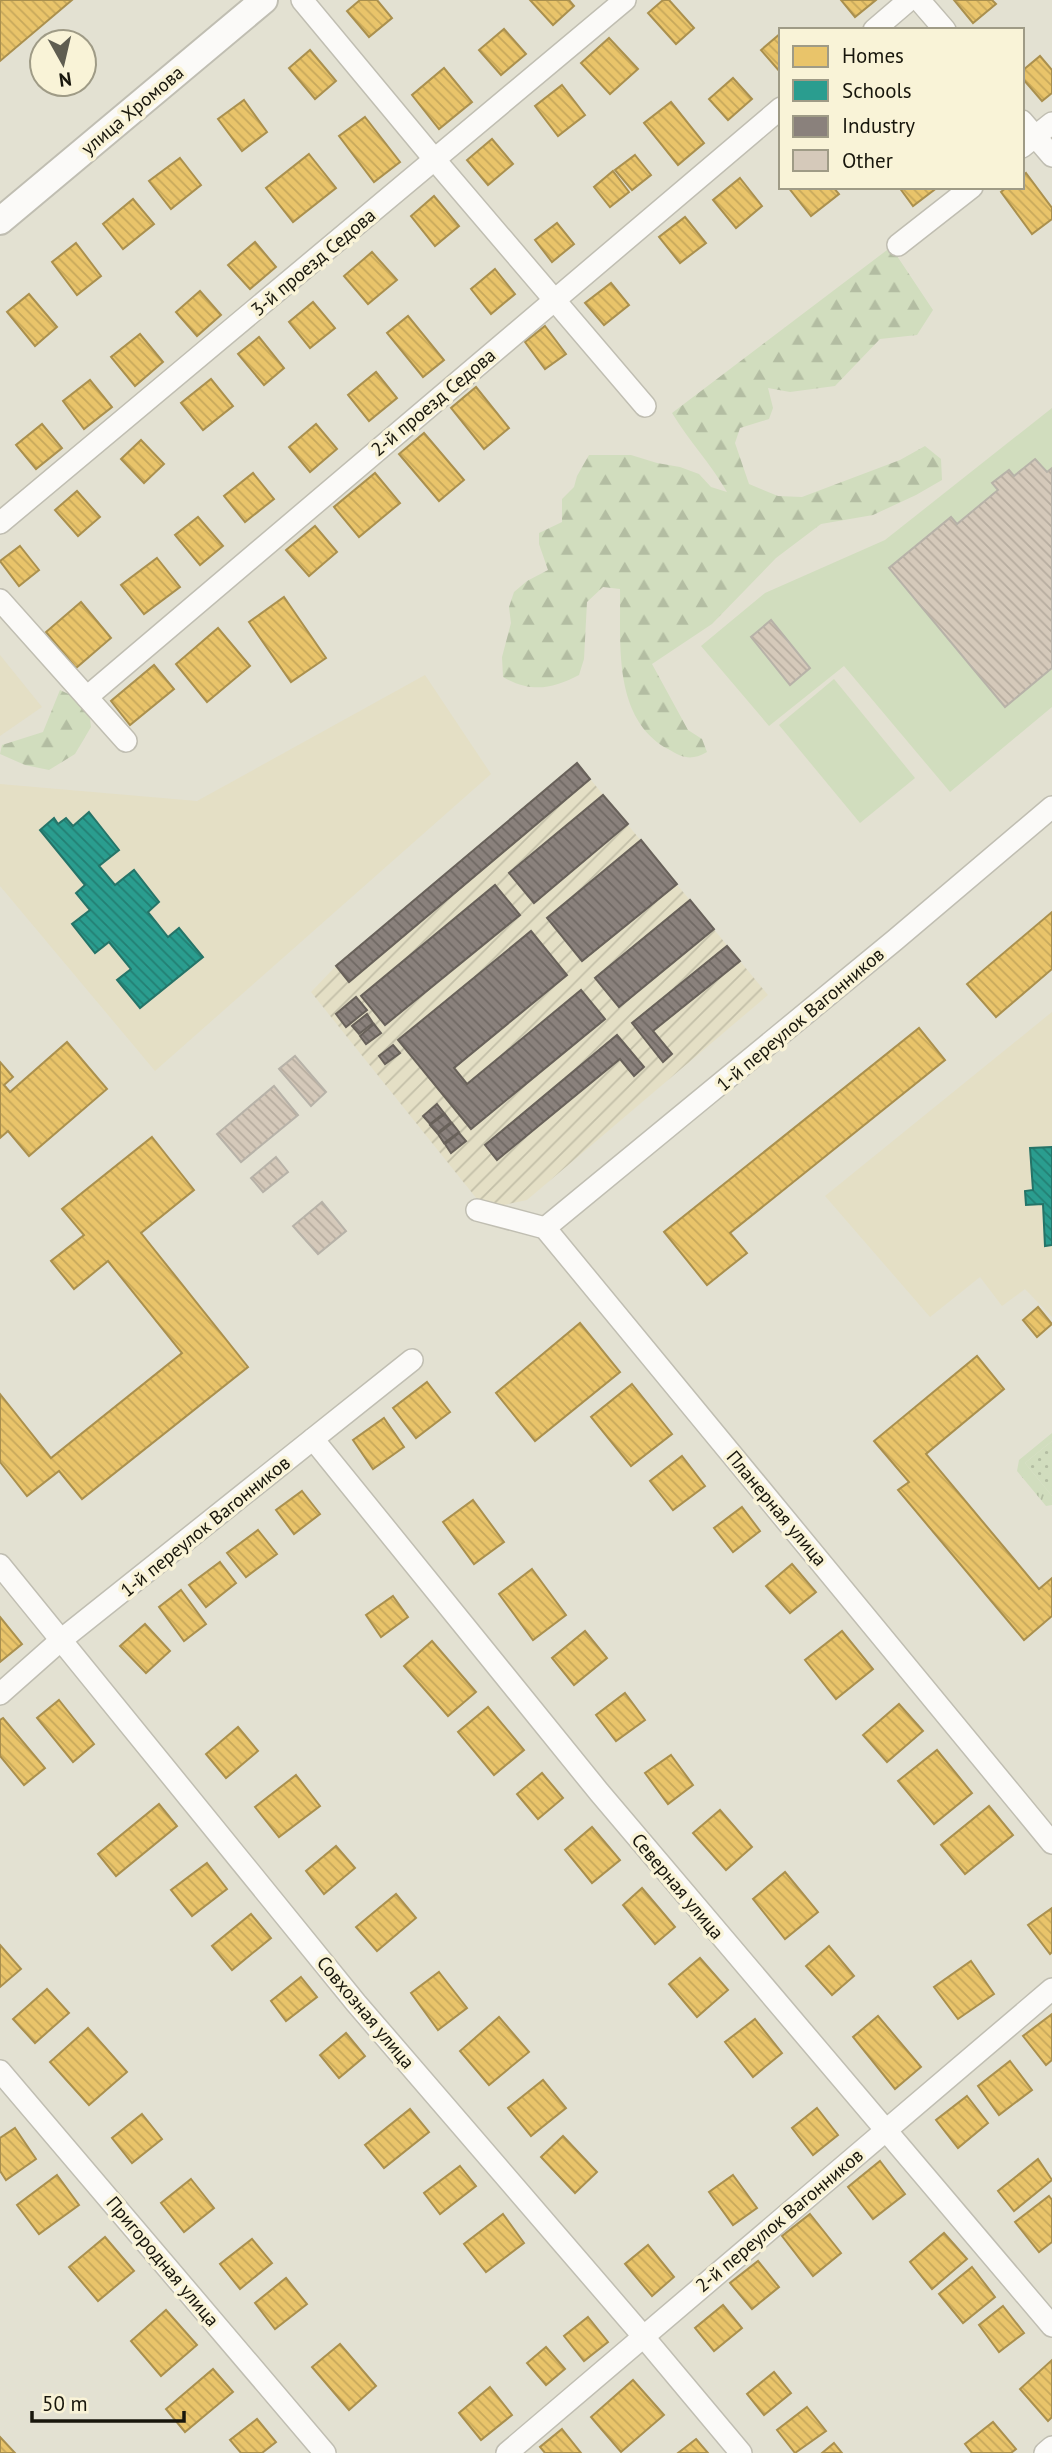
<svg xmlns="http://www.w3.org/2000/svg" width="1052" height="2453" font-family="'PT Sans',sans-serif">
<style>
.built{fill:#e4dfc5}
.industrial{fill:url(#industrial-furrows)}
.grass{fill:url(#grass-tufts)}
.forest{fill:url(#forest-firs)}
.park{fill:url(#park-dots)}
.pitch{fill:#d1ddbe}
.homes{fill:url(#homes-back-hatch);stroke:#aa904e;stroke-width:2}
.schools{fill:url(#schools-back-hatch);stroke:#257468;stroke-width:2}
.industry{fill:url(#industry-back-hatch);stroke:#68615a;stroke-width:2}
.building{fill:url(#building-back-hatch);stroke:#b7b2a8;stroke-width:2}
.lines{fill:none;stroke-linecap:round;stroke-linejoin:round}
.minor-casing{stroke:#c0beb2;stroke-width:24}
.major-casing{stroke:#c0beb2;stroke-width:30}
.minor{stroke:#fbfaf8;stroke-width:21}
.major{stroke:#fbfaf8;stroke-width:26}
.labels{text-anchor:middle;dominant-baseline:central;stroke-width:7;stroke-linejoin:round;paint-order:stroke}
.street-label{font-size:19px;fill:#18160c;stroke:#f9f3d7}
</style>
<defs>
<pattern id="industrial-furrows" width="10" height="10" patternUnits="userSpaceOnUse" patternTransform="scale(1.75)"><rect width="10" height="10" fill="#e4dfc5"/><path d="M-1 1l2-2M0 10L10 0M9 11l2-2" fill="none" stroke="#c3bfa8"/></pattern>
<pattern id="grass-tufts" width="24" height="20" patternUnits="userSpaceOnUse" patternTransform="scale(1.75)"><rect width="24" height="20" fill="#d1ddbe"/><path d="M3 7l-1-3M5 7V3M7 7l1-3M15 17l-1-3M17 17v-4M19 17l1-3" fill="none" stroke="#b3bda2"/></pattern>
<pattern id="forest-firs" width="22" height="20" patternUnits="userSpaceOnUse" patternTransform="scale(1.75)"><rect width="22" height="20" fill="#d1ddbe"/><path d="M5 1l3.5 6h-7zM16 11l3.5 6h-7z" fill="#b3bda2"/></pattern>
<pattern id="park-dots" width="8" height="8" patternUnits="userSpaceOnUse" patternTransform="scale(1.75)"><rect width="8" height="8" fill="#d1ddbe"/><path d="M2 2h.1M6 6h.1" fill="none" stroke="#b3bda2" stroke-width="1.8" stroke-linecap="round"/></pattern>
<pattern id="homes-back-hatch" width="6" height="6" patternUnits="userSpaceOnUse" patternTransform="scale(1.75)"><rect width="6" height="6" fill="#e9c46a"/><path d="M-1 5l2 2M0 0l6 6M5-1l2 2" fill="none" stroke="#c7a85b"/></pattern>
<pattern id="schools-back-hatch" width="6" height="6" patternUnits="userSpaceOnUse" patternTransform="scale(1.75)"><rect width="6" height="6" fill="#2a9d8f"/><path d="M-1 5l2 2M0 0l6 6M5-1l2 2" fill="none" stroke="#237f73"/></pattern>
<pattern id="industry-back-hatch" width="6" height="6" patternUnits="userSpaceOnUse" patternTransform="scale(1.75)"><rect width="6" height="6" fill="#8a817c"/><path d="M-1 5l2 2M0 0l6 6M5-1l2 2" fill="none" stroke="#706964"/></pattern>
<pattern id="building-back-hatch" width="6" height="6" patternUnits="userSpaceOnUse" patternTransform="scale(1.75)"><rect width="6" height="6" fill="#d5c9ba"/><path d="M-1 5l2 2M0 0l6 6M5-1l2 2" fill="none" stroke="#b6ac9f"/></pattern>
</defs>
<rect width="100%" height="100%" fill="#e3e1d2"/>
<g class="built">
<polygon points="0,655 42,707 0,736"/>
<polygon points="425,675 491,774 155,1071 0,886 0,784 197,801"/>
<polygon points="1052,1012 1052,1317 1025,1289 1002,1306 980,1277 930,1317 825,1196"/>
</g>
<polygon class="industrial" points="577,763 768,995 527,1200 485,1209 311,992 336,966"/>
<polygon class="grass" points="1052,1433 1052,1441 1025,1463 1052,1496 1052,1505 1046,1506 1017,1471 1019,1460"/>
<g class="forest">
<path d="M891,247L933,310L917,335L880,339L835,386L790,392L768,388L773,408L769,419L740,428L735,443L749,484L778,496L802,497L900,460L925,446L941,459L942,480L916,495L873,515L821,524L776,558L712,624L652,664L688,730L702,739L707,752C691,761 683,758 668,749C612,718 621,643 620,589L603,587L587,602L584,659L579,675C552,689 531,693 503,677L502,657L511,623L509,607L514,592L527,581L548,570L539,544V533L562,522V499L574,487L577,476L589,455H631L657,463L680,467L699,474L711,487L727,492C711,464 689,441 672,413Z"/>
<polygon points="60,690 81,700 89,710 91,727 75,754 49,770 25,765 0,754 2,745 43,732"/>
</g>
<polygon class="park" points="1052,1441 1052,1496 1025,1463"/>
<g class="pitch">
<polygon points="1052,408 1052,707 950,792 844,666 769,726 701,646 765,593 885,540"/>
<polygon points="834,679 915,778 860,823 779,725"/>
</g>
<g class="homes">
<polygon points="0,0 72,0 0,61"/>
<polygon points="360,0 377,0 392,18 369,37 347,11"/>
<polygon points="530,0 569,0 574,6 553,25"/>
<polygon points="663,0 669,0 694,28 676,44 648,13"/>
<polygon points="841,0 876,0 855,17"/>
<polygon points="954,0 992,0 996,4 973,23"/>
<polygon points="504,29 526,54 501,75 479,50"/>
<polygon points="781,33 781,73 761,50"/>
<polygon points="609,38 638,69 610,94 581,63"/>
<polygon points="310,50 336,81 315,99 289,68"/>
<polygon points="1040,56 1052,70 1052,93 1042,101 1022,78 1022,71"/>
<polygon points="444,68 472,102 439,129 412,95"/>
<polygon points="733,78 752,99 728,120 709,99"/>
<polygon points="562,85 585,115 558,136 535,106"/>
<polygon points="244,100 267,132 242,151 218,119"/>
<polygon points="671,102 704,143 678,165 644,123"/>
<polygon points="365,117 400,162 374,182 339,136"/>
<polygon points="492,139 513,164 488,185 467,160"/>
<polygon points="309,154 336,188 293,222 266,188"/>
<polygon points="635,155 651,175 632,190 615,170"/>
<polygon points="180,158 201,185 171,209 149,181"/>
<polygon points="613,171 629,192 610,207 594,187"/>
<polygon points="1026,173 1052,208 1052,219 1032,234 1001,192 1007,187 1022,187 1022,176"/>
<polygon points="740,178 762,206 736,228 713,200"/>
<polygon points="788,187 833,187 839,194 811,216"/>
<polygon points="899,187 938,187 913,206"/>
<polygon points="434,196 459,226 435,246 411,216"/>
<polygon points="133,199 154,224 123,249 103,224"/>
<polygon points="685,217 706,243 680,263 659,237"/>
<polygon points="557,223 574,244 552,262 535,240"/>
<polygon points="255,242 276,267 250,289 228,265"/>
<polygon points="76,243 101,276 77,295 52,262"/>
<polygon points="372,252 397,280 368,304 344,276"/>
<polygon points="495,269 515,294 491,314 471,289"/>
<polygon points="611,283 629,305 604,325 585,303"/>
<polygon points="200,291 221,315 197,336 176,312"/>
<polygon points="29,294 57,327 35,346 7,312"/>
<polygon points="313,302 335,328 310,348 289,322"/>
<polygon points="408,316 444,360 423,377 387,333"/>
<polygon points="545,326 566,354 545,369 525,342"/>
<polygon points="140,334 163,362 135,386 111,357"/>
<polygon points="259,337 284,368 264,385 238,354"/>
<polygon points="376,372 397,398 369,421 348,395"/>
<polygon points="211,379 233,406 203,430 181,403"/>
<polygon points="90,380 112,407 84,429 63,401"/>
<polygon points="476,387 509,428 484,449 451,408"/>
<polygon points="42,424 62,448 36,469 16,445"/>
<polygon points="316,424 337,449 310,472 289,447"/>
<polygon points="424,433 464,480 439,501 399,454"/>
<polygon points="141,440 164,464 144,483 121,459"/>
<polygon points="253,473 274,499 245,522 224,496"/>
<polygon points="375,473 400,503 359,537 334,507"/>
<polygon points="77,491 100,517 78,536 55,510"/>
<polygon points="198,517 223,546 200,565 175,535"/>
<polygon points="315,526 337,552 309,576 286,550"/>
<polygon points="20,546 39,570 19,586 0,561"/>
<polygon points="157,558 180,587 144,614 121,585"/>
<polygon points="284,597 326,658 291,682 249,622"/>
<polygon points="81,602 111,638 76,668 46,632"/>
<polygon points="218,628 250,666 207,702 176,664"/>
<polygon points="154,665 174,689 130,725 111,701"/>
<polygon points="1052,912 1052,969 996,1017 967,984"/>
<polygon points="919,1028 945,1060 730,1233 747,1253 707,1285 664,1232"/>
<polygon points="67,1042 107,1089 29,1156 8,1131 0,1138 0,1062 13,1077 4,1085 10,1092"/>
<polygon points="152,1137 194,1190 141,1233 248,1367 82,1499 59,1471 27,1496 0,1462 0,1394 51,1458 182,1353 108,1261 74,1289 51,1261 84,1235 62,1209"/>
<polygon points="1038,1307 1052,1324 1037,1337 1023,1320"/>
<polygon points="580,1323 620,1372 535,1441 496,1393"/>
<polygon points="977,1356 1004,1389 926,1454 1039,1589 1052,1578 1052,1616 1024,1640 898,1490 909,1482 874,1441"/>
<polygon points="427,1382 450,1412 416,1438 393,1408"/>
<polygon points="632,1384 672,1434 631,1466 591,1417"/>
<polygon points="384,1418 404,1447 373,1469 353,1440"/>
<polygon points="682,1456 705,1486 673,1510 650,1481"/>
<polygon points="302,1491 320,1514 294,1534 276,1510"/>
<polygon points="473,1500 504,1542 474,1564 443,1522"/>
<polygon points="742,1507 760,1531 733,1552 714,1528"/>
<polygon points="258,1530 277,1554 246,1577 227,1553"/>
<polygon points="220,1562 236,1583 206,1607 189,1585"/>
<polygon points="792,1564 816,1592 790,1613 766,1586"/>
<polygon points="532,1569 566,1615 533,1640 499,1594"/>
<polygon points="181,1590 206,1624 184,1641 159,1607"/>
<polygon points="393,1596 408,1617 381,1637 366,1615"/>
<polygon points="0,1617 22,1644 0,1662"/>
<polygon points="145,1624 170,1651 146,1673 120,1646"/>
<polygon points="585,1631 607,1658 574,1685 552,1658"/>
<polygon points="842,1631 873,1669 836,1699 805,1660"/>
<polygon points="432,1641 476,1692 448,1716 404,1666"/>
<polygon points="625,1693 645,1720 616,1741 596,1715"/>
<polygon points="59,1700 94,1744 73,1762 37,1718"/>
<polygon points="899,1704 923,1731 887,1762 863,1735"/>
<polygon points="488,1707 524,1750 494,1775 458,1732"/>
<polygon points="3,1718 45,1768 24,1785 0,1756 0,1720"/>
<polygon points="238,1727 258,1751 226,1778 206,1754"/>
<polygon points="937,1750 972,1793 934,1824 898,1781"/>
<polygon points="671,1755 693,1785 668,1804 645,1773"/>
<polygon points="542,1773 563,1798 538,1819 517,1794"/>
<polygon points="296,1775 320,1806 279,1837 255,1807"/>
<polygon points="159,1804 177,1826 116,1876 98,1854"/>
<polygon points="989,1806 1013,1835 965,1874 941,1845"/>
<polygon points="720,1810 752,1847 726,1870 693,1833"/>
<polygon points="592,1827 620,1860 592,1883 565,1850"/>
<polygon points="336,1846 355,1868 324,1894 306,1871"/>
<polygon points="207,1863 227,1889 192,1916 171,1890"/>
<polygon points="785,1872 818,1912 785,1939 753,1899"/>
<polygon points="642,1888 675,1927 655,1944 623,1905"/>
<polygon points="396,1894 416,1918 377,1951 356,1927"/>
<polygon points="1052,1908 1052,1952 1050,1954 1028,1925"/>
<polygon points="251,1914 271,1938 232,1970 212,1946"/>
<polygon points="0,1945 21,1969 0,1987"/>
<polygon points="829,1946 854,1976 832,1995 806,1966"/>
<polygon points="700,1958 728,1990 697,2017 669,1984"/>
<polygon points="971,1961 994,1994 958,2019 934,1987"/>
<polygon points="439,1972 467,2008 438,2030 411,1993"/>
<polygon points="301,1977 317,1997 286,2021 271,2001"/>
<polygon points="47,1989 69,2013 35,2043 13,2019"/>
<polygon points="1052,2014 1052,2060 1046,2065 1023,2036"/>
<polygon points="878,2016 921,2067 895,2089 853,2037"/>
<polygon points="499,2017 529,2052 489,2085 460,2051"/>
<polygon points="755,2019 782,2053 753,2077 725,2042"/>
<polygon points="88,2028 127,2072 89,2105 50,2062"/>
<polygon points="346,2033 365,2056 339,2078 320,2055"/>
<polygon points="1010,2061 1032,2090 999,2115 978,2086"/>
<polygon points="543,2080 566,2108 531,2136 508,2108"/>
<polygon points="967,2096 988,2123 958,2148 936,2120"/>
<polygon points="817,2108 838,2135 813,2155 792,2128"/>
<polygon points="410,2109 429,2132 384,2168 365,2145"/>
<polygon points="142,2114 162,2139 132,2163 112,2138"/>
<polygon points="15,2128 36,2159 6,2180 0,2171 0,2138"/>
<polygon points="563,2136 597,2172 575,2193 541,2157"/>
<polygon points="1038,2159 1052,2180 1014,2211 998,2191"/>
<polygon points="880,2161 905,2194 873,2219 848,2187"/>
<polygon points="460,2166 476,2186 440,2214 424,2193"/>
<polygon points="57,2175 79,2205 39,2234 17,2205"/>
<polygon points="733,2175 757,2208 733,2225 709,2192"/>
<polygon points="191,2179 214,2208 184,2232 161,2203"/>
<polygon points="1049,2196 1052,2200 1052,2242 1039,2252 1015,2222"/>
<polygon points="503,2214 524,2243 486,2272 464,2244"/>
<polygon points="810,2214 841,2253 813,2276 782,2236"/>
<polygon points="944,2233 967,2259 932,2289 910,2262"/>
<polygon points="105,2237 134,2271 98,2301 69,2267"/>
<polygon points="252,2239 272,2263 240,2289 220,2264"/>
<polygon points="648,2245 674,2277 652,2296 625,2264"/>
<polygon points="758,2261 779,2287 752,2309 730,2283"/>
<polygon points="972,2267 995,2297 963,2323 939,2294"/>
<polygon points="286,2278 307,2304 275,2329 255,2303"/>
<polygon points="723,2305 742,2328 714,2351 695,2328"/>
<polygon points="1003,2306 1024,2333 999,2352 979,2325"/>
<polygon points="166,2310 197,2345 161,2376 131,2341"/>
<polygon points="588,2317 608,2342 584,2361 564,2336"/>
<polygon points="340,2344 376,2386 349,2410 312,2367"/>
<polygon points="546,2347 565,2369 546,2385 527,2363"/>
<polygon points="1052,2360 1052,2417 1048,2421 1020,2389"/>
<polygon points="213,2369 233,2392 185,2432 166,2409"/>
<polygon points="774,2372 791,2393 764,2415 747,2394"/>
<polygon points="633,2380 664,2415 621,2452 591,2417"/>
<polygon points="490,2387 512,2415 481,2440 459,2413"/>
<polygon points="807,2407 826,2431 795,2453 777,2430"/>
<polygon points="257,2419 276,2442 262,2453 241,2453 230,2440"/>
<polygon points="993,2422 1016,2449 1011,2453 972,2453 965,2444"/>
<polygon points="562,2429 581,2453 545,2453 540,2447"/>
<polygon points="0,2437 15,2453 0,2453"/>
<polygon points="696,2439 708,2453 678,2453"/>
<polygon points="834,2443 842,2453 822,2453"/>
</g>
<g class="schools">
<polygon points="89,812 119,850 99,866 115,885 134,870 159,902 148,912 168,937 179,928 203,957 140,1008 117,980 131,969 109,942 95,953 72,924 90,910 76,893 85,885 40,830 54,818 58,824 66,818 73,826"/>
<polygon points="1052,1147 1052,1245 1045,1246 1043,1204 1026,1205 1025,1191 1033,1190 1030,1148"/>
</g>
<g class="industry">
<polygon points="577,763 590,779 349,982 336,966"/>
<polygon points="603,795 628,824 534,903 509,873"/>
<polygon points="641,840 677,884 582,961 547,918"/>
<polygon points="495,885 520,915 385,1025 361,996"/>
<polygon points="690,900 714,929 619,1007 595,978"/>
<polygon points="531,931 567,975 454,1068 467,1084 581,990 605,1019 471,1129 398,1040"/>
<polygon points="727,946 740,961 653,1031 672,1054 663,1062 632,1023"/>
<polygon points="356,997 367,1010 346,1027 336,1014"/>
<polygon points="367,1014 373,1023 359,1034 352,1026"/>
<polygon points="374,1024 381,1033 366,1044 360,1036"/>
<polygon points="617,1035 644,1067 634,1076 620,1059 497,1160 485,1145"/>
<polygon points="393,1045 400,1053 385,1064 379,1056"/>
<polygon points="437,1104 444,1113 430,1124 423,1116"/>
<polygon points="445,1114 451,1122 437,1133 430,1125"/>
<polygon points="452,1123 459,1132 444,1143 438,1134"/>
<polygon points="459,1133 466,1141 451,1153 445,1144"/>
</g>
<g class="building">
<polygon points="1035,459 1047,472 1052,468 1052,668 1005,707 889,568 951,517 957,524 998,490 992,483 1009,470 1014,476"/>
<polygon points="771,620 810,668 790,685 751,637"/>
<polygon points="295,1056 326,1092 311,1106 279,1069"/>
<polygon points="274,1086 298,1115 241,1162 217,1134"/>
<polygon points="276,1157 288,1172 263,1192 251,1178"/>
<polygon points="322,1202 346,1231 318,1254 293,1226"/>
</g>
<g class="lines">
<g class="minor-casing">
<g id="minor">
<polyline points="302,0 435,160 645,406"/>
<polyline points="919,0 945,30"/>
<polyline points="874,30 909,0"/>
<polyline points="1022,121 1052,156"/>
<polyline points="1022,147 1052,123"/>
<polyline points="898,245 972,187"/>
<polyline points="0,523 625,0"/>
<polyline points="0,600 126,741"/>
<polyline points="87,697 781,108"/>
<polyline points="477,1210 545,1228 1052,1843"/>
<polyline points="545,1228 895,940 1052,807"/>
<polyline points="313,1439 599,1792 1052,2326"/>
<polyline points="0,1565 356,2003 643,2336 741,2453"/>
<polyline points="0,1694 61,1640 412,1360"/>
<polyline points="0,2071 325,2453"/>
<polyline points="507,2453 1052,1989"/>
<polyline points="1045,2453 1052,2447"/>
</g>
</g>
<g class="major-casing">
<polyline id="major" points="0,221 264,0"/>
</g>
<use href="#minor" class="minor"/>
<use href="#major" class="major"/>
</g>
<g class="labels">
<g class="street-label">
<text transform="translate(132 110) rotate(-40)">улица Хромова</text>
<text transform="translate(313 262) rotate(-40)">3-й проезд Седова</text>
<text transform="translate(433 402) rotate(-40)">2-й проезд Седова</text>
<text transform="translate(800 1019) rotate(-40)">1-й переулок Вагонников</text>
<text transform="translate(777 1508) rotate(50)">Планерная улица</text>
<text transform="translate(205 1526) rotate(-39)">1-й переулок Вагонников</text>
<text transform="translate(678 1886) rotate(50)">Северная улица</text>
<text transform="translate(366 2012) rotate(50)">Совхозная улица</text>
<text transform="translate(779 2220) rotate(-40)">2-й переулок Вагонников</text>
<text transform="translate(163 2261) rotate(50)">Пригородная улица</text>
</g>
</g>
<rect x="779" y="28" width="245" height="161" fill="#f9f3d7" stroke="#9f9b86" stroke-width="2"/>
<rect x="793" y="46" width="35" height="21" fill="#e9c46a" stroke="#9f9b86" stroke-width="2"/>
<text x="842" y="63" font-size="21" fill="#18160c">Homes</text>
<rect x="793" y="80" width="35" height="21" fill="#2a9d8f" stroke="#9f9b86" stroke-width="2"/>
<text x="842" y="98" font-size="21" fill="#18160c">Schools</text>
<rect x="793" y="116" width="35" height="21" fill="#8a817c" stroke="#9f9b86" stroke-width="2"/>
<text x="842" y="133" font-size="21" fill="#18160c">Industry</text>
<rect x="793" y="150" width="35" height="21" fill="#d5c9ba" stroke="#9f9b86" stroke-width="2"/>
<text x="842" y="168" font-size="21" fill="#18160c">Other</text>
<g transform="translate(63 63) rotate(172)"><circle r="33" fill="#f9f3d7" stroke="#9f9b86" stroke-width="2"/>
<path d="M0-5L12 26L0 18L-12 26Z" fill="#5f5d51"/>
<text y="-10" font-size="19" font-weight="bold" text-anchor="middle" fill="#18160c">N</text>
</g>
<path d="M32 2411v10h152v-10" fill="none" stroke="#18160c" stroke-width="3.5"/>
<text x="42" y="2411" font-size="21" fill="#18160c" stroke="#f9f3d7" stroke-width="5" paint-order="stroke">50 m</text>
</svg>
